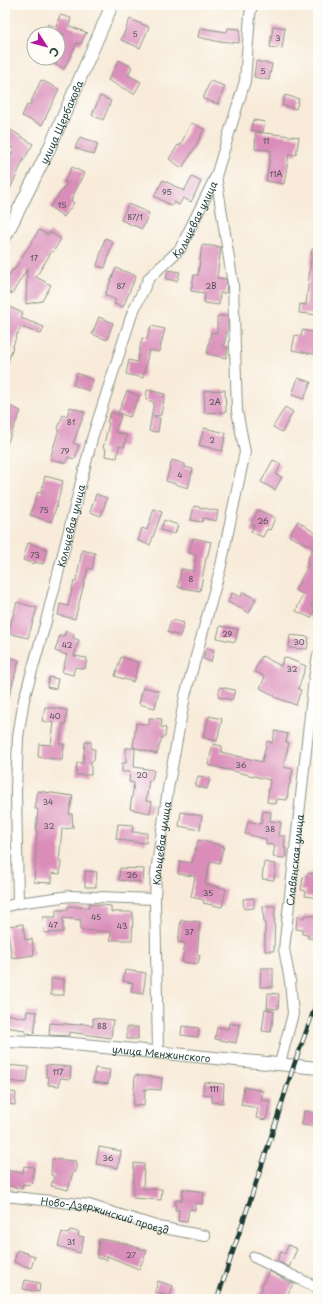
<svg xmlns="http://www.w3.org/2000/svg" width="323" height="1304" font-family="'Playpen Sans',sans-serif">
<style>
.building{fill:#da8db9}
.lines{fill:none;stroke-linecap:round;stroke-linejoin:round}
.minor-casing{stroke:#8c9486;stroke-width:12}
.tertiary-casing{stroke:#8c9486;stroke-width:14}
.minor{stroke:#fff;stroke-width:10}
.tertiary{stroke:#fff;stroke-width:12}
.rail-casing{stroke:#1f3d34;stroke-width:4.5}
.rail{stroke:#fdfcf7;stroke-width:3;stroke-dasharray:9;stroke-linecap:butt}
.labels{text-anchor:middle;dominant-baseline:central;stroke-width:4;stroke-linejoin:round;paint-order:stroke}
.number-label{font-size:8px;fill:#4e5155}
.street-label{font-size:10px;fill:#1f3d34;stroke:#fdfcf7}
</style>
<rect width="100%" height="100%" fill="#fdfcf7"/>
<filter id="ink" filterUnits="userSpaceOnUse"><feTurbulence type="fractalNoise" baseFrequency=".025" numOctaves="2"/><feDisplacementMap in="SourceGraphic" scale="8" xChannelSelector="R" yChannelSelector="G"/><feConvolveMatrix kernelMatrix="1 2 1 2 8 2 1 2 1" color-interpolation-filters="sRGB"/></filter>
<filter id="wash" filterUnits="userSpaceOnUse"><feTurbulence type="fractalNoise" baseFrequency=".012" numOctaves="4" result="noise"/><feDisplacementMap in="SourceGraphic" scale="16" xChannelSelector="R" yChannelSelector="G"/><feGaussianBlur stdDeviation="0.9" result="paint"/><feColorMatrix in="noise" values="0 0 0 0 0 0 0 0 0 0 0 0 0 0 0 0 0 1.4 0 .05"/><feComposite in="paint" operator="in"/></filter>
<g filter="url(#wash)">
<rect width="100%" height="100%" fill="#f8ebd9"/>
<g id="blocks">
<g class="building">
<polygon points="60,15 71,18 69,26 88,33 85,34 81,44 77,43 64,69 43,58 58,58 58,46 64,34 44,34 48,24 56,27"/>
<polygon points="130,19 149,27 140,48 121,40"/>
<polygon points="273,26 285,28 282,49 270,47"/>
<polygon points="200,28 227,32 228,28 240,29 239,43 220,41 220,42 198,37"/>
<polygon points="119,60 132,67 128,75 141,82 134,94 108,80"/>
<polygon points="256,61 272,64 269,80 254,77"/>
<polygon points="41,80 59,89 42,125 22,116 27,105 29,106"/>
<polygon points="210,81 225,86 218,104 203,99"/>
<polygon points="285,95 299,99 296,109 282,105"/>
<polygon points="100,96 111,101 103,120 92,115"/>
<polygon points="253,120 265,122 263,132 251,130"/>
<polygon points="191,123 204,129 196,146 182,168 169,159 178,145 180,146"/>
<polygon points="11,130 33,144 23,161 5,200 5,169 14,149 5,144 5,139"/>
<polygon points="256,132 299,137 296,155 289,154 284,184 266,181 271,150 255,149"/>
<polygon points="80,137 98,144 94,155 75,148"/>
<polygon points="72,167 84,173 71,200 74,203 64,217 50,207 67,183 64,182"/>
<polygon points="192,177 201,182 191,202 183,198 179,205 174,202 172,206 154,196 163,180 184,191"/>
<polygon points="128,204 149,213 142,229 121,220"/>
<polygon points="39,230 48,235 50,232 61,239 53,252 52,251 36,277 51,285 42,301 26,304 27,269 12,294 5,290 5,282 13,269 14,270"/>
<polygon points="105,238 113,241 105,268 97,266"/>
<polygon points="202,245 221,247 217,278 226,279 227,285 226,293 220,293 219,305 204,303 205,293 191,291 194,275 198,275"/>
<polygon points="312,249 318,249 318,315 299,313 300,304 306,305"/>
<polygon points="116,268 136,276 123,307 114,304 116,300 105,295"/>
<polygon points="168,270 180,272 177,281 166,279"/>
<polygon points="7,306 23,313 21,318 44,327 41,334 21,327 18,334 17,334 7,365 5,365 5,311"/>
<polygon points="217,316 228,316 228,325 224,346 228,347 226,358 207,354 211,332 217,333"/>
<polygon points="99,317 113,323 107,340 92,334"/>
<polygon points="151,326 165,329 159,352 149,350 143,378 126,374 129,360 137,362 142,338 147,339"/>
<polygon points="302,330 318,333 318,355 292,350 295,335 301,336"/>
<polygon points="77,373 93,380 89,391 73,385"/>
<polygon points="298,378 311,382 304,399 292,395"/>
<polygon points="147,390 165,394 161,415 153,416 160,418 158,432 149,431 154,402 146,400"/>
<polygon points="225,390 226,412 205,413 204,391"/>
<polygon points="127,391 139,396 130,417 118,413"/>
<polygon points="5,404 21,411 5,448"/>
<polygon points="70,407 85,412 73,443 79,445 75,459 68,457 66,463 50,459 59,429 58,428 63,415 67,416"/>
<polygon points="285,407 293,412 282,432 273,427"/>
<polygon points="111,412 121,416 115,432 127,435 124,447 119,446 117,458 105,456 106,449 103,448 109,423 107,422"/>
<polygon points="204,428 226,433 222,451 199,445"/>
<polygon points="172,460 185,464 185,467 193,469 188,488 166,481"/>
<polygon points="273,460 281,464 276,475 282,477 275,490 261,482"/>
<polygon points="45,476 63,481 57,505 51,522 30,515 38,492 41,493"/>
<polygon points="96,494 107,498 101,516 90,512"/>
<polygon points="194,506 218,511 216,521 203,518 202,522 191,520"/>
<polygon points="154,509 162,512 150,545 138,541 142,528 147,530"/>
<polygon points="258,510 275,518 270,530 267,529 263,537 251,532 254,525 251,524"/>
<polygon points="164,520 178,525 175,534 161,530"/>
<polygon points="298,521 318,535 318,593 311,606 315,608 311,618 296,611 303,594 295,590 309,564 306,563 313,547 289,536"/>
<polygon points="193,538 211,542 207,558 206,558 200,591 178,587 181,569 194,571 196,555 189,553"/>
<polygon points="28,543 47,549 43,564 35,562 34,564 23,560"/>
<polygon points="82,550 95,553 92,569 88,568 75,619 58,615 60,604 68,606 74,581 76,582"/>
<polygon points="243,592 256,599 249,613 228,602 232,593 241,597"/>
<polygon points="17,602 37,608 28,638 8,633"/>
<polygon points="173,620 184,623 180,636 167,632 171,621 172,621"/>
<polygon points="220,626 238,629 235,642 217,638"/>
<polygon points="66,631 74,634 73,638 79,640 74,656 87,658 85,669 75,667 73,675 62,672 67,655 55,651 60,635 64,636"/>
<polygon points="290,635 309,637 307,649 289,648"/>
<polygon points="206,648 214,650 211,662 203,659"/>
<polygon points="262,656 281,666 284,657 306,666 298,689 301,690 296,705 274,697 275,696 260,688 265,677 254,671"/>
<polygon points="8,657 19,660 8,700 5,700 5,669"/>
<polygon points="121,657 139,663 133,682 115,676"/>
<polygon points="49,677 58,679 56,689 47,687"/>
<polygon points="143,687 159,691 155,708 139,704"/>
<polygon points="220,687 235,690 232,700 218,697"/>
<polygon points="45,707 67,710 65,725 63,724 60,744 64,744 62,760 38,757 39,744 51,745 54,723 42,721"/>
<polygon points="209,716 222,719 217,741 203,738"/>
<polygon points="149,718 162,719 161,727 166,728 165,737 162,737 157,754 133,747 136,723 149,725"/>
<polygon points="275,731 288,734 286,742 289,743 283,767 293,769 290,784 289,784 287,800 277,799 276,804 267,802 270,780 208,765 213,744 222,746 221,752 262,762 267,741 272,743"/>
<polygon points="85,742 91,742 91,749 95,749 94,761 91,761 91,775 76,775 77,763 83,763"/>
<polygon points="126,748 135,748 134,767 154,770 152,780 149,780 146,801 152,802 150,813 130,809 134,783 129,782 130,772 122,772 122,763 126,763"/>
<polygon points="198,776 210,778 207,789 195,786"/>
<polygon points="38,791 73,796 69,814 72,814 73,828 62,829 59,861 61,861 60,874 52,873 52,883 34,882 37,831 36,831 38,809 35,809"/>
<polygon points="263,811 271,812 270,821 281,822 279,836 285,836 284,848 286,848 285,858 273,857 275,845 266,844 266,839 245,834 248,821 261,824"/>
<polygon points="181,812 202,816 200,830 179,826"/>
<polygon points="118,824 133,825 132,832 147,833 146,843 125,841 125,840 116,839"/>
<polygon points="198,840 224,846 219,863 210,861 205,884 226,889 222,907 203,903 204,900 191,897 195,876 178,874 180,861 192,863"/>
<polygon points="264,862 276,864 274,880 262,879"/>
<polygon points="120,868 144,869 143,882 119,880"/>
<polygon points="85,871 97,872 96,887 85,887"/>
<polygon points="308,873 318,875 318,898 305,896 306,891 301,890 303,877 307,878"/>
<polygon points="254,898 254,908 244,909 243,899"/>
<polygon points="89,904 111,906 111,912 133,912 132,940 110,940 111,932 80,930 81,920 63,918 63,932 44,933 43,917 56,917 56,910 68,910 68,906 89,908"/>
<polygon points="263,906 275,906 274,951 265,951 265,923 264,923"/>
<polygon points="304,915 318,916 318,939 308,938 308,935 302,934 303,930 296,929 297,917 304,918"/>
<polygon points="181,920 200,922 197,954 200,955 198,964 182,962 185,943 178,942"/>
<polygon points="23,924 25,940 32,939 34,955 12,958 7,926"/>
<polygon points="261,968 273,968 273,987 260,987"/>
<polygon points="125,970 146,973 143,994 131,992 133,983 123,981"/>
<rect x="51" y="979" width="13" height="16"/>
<polygon points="268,993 279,994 278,1009 267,1008"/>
<polygon points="265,1009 274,1011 271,1032 262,1031"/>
<polygon points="27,1011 37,1012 34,1034 25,1033 25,1030 5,1027 5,1014 26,1018"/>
<polygon points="93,1018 113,1020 111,1038 69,1032 69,1036 49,1035 50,1023 80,1025 80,1023 93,1026"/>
<polygon points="229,1023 240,1025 236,1043 215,1039 217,1027 228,1029"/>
<polygon points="182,1026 199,1028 198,1037 181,1035"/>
<rect x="127" y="1027" width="11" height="12"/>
<polygon points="5,1065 29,1067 27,1083 5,1081"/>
<polygon points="46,1065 71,1067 70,1079 60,1078 59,1086 48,1085 49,1077 46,1077"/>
<polygon points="95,1068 110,1070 108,1084 93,1082"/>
<polygon points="135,1075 162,1078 161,1090 145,1089 144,1106 133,1105"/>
<polygon points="204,1082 224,1084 223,1103 212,1102 212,1095 203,1094"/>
<polygon points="244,1087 263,1091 261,1100 270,1101 266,1120 256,1118 258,1108 241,1105"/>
<polygon points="7,1091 16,1093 15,1105 5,1104"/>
<polygon points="304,1111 318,1113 318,1127 302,1125"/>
<polygon points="99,1147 121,1151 118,1168 96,1164"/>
<polygon points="52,1159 76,1161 76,1172 73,1172 68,1190 51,1186 54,1176 51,1175"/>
<polygon points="134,1163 144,1164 143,1189 162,1189 161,1200 133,1198"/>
<polygon points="24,1166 34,1167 31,1185 23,1184 22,1189 5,1185 5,1170 23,1173"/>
<polygon points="183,1189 204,1192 202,1204 195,1203 195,1210 189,1209 187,1222 178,1221 179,1210 175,1210 176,1200 182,1200"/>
<polygon points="70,1230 79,1232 78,1236 84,1237 80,1253 58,1246 62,1232 68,1234"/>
<polygon points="99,1239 124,1243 147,1251 139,1269 107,1256 107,1260 97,1258"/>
<polygon points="288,1245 297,1249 289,1267 277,1261 281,1252 285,1254"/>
<polygon points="17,1250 35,1256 31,1268 14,1262"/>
<polygon points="269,1271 293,1284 285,1299 256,1299 263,1288 261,1287"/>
<polygon points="25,1280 40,1283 39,1292 23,1289"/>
<polygon points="158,1281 173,1286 170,1297 155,1292"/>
</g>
</g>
</g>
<g filter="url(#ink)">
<use href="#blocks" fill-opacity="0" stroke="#8c9486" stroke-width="1"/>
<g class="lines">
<g class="minor-casing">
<g id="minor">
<path id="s1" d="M18,903L16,791L18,737L24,699L45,625L93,435L132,314L149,278L180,249L216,176"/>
<polyline points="5,907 18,903 70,896 155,899"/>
<path id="s2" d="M158,1051L155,899L156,872L168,789L185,696L220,570L245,452L237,411L233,284L216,176L245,81L250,15L252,5"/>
<path id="s3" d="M280,1063L293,1014L290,981L284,949L314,679L318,655"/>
<path id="s4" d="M5,1196L89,1205L159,1227L205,1236"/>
<polyline points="254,1257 318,1288"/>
</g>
</g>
<g class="tertiary-casing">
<g id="tertiary">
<path id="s5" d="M5,237L49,149L112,5"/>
<path id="s6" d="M5,1041L63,1043L318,1068"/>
</g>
</g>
<use href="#minor" class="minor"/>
<use href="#tertiary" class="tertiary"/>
<g class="rail-casing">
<polyline id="rail" points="217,1299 263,1162 294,1065 318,999"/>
</g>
<use href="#rail" class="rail"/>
</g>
</g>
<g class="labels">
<g class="number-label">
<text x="135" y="34">5</text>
<text x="278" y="38">3</text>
<text x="263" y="71">5</text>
<text x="266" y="141">11</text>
<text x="276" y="174">11А</text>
<text x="167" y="192">95</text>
<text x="62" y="205">15</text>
<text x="135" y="217">87/1</text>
<text x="34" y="258">17</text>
<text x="121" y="286">87</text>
<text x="211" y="286">2В</text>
<text x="215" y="402">2А</text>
<text x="71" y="422">81</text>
<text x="212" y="440">2</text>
<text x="65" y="451">79</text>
<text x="180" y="475">4</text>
<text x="44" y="510">75</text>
<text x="263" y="521">26</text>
<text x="35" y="555">73</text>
<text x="191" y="579">8</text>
<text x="227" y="634">29</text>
<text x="299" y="642">30</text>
<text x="67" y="645">42</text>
<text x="292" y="669">32</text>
<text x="55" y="716">40</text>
<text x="241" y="765">36</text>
<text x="142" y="775">20</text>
<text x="48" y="802">34</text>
<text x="49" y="826">32</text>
<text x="270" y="829">38</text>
<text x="132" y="875">26</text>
<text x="208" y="893">35</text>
<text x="96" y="917">45</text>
<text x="53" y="925">47</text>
<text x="122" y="926">43</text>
<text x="189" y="932">37</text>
<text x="102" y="1026">88</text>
<text x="58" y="1072">117</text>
<text x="214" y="1089">111</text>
<text x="108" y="1158">36</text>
<text x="71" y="1242">31</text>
<text x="131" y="1255">27</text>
</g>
<g class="street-label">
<text stroke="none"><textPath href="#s5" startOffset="128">улица Щербакова</textPath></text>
<text stroke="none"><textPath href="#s1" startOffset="720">Кольцевая улица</textPath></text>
<text stroke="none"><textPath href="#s1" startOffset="384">Кольцевая улица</textPath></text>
<text stroke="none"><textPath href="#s2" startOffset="208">Кольцевая улица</textPath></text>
<text stroke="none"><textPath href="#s3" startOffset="206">Славянская улица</textPath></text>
<text stroke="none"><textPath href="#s6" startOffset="157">улица Менжинского</textPath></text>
<text stroke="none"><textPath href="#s4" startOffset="102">Ново-Дзержинский проезд</textPath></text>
</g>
</g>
<rect width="323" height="1304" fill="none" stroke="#fdfcf7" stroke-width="20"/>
<g transform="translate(46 46) rotate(126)"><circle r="19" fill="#fdfcf7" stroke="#a4b0a9"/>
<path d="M0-3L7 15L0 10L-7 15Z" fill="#b5179e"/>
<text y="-6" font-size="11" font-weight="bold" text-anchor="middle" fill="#1f3d34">С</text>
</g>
</svg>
